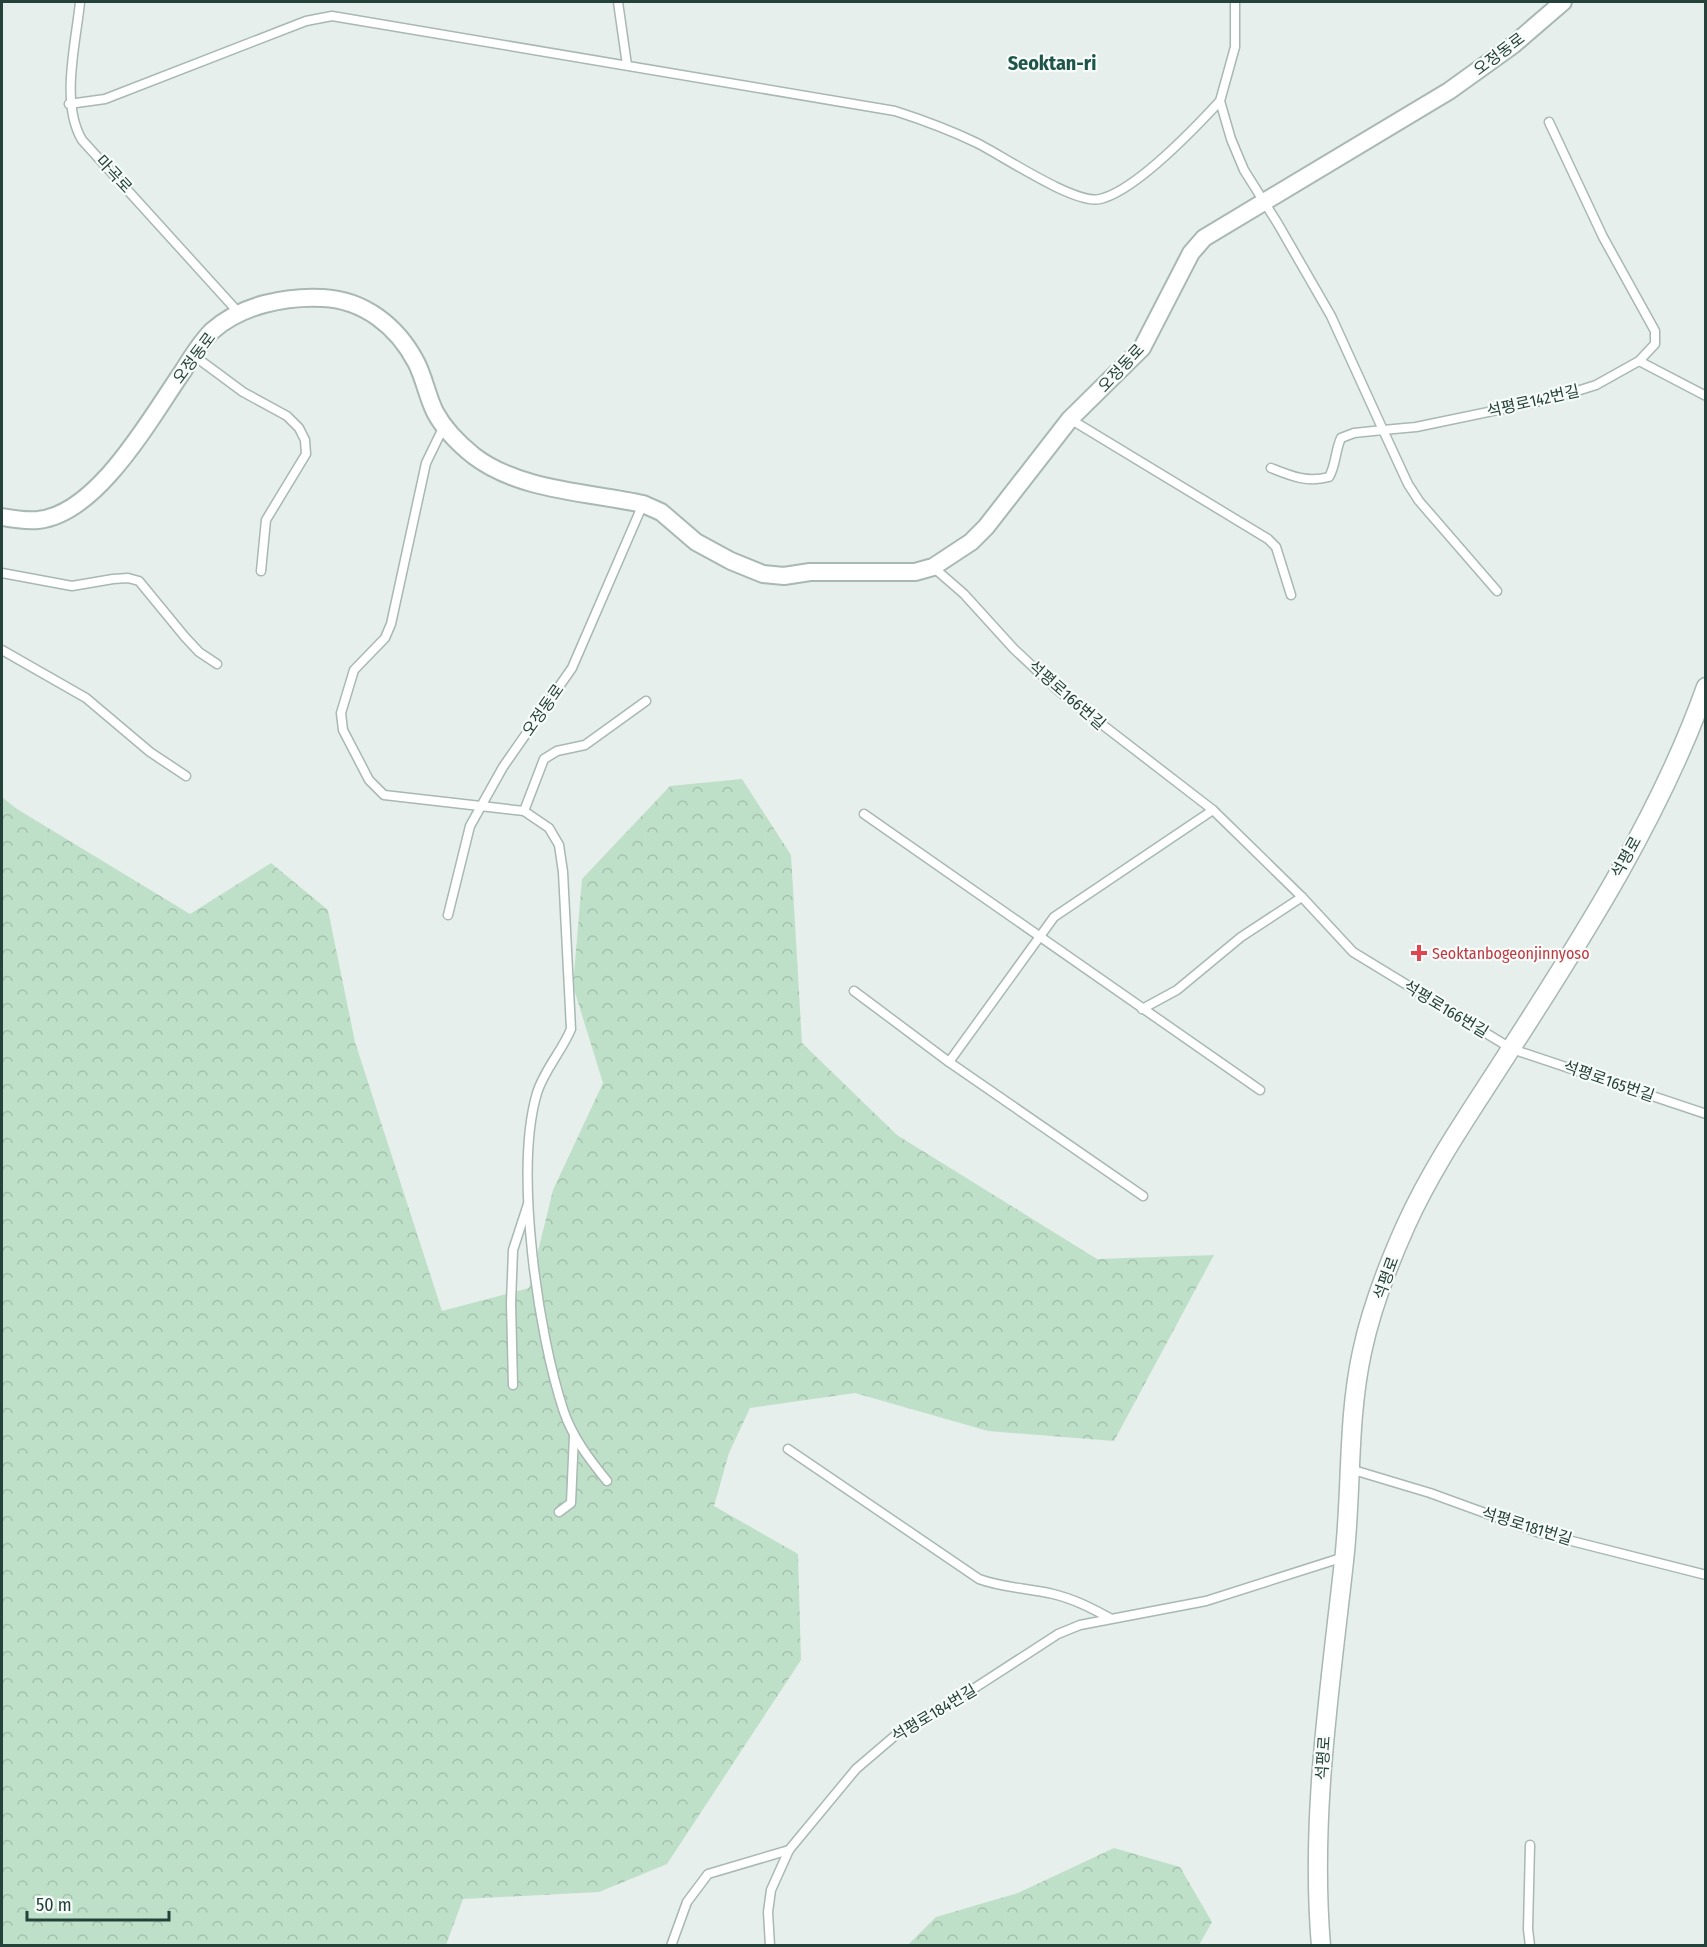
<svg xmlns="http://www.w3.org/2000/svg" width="1707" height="1947" font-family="'Fira Sans Condensed','Noto Sans KR',sans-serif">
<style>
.forest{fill:url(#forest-crowns)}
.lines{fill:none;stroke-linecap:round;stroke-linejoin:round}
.service-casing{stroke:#a8b8b2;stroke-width:11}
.minor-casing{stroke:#a8b8b2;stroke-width:20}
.tertiary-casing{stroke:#a8b8b2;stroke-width:21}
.service{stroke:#fff;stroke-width:8}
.minor{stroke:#fff;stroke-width:16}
.tertiary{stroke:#fff;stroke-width:18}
.health-dot{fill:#e0444e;stroke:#f7fbf9;stroke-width:2}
.labels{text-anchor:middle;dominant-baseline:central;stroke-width:4.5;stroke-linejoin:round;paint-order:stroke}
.street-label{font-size:16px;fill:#24423a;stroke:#f7fbf9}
.health-label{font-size:16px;fill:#be3a42;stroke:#f7fbf9;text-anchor:start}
.quarter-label{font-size:20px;font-weight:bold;fill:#1f5548;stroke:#f7fbf9}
</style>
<defs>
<pattern id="forest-crowns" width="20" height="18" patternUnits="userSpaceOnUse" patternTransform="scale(1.5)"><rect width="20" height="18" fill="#bfe0c8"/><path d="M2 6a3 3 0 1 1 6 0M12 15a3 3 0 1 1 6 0" fill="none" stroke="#a4c1ad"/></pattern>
</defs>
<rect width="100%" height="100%" fill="#e6efeb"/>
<g class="forest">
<polygon points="742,779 791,855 802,1043 897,1135 1097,1259 1214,1255 1114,1441 988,1431 855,1393 750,1408 729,1453 714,1506 798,1554 801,1660 667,1864 599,1892 463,1899 446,1945 2,1945 2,797 17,809 190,914 271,863 328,910 355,1042 442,1311 529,1288 553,1190 603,1083 573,986 582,879 670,786"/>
<polygon points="1114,1848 1180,1867 1212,1922 1199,1945 908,1945 936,1917 1018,1893"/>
</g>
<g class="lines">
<g class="service-casing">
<g id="service">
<path d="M80,2C76,43 60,103 82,140L239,313"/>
<polyline points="618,2 627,65"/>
<polyline points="1235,2 1235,47 1220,101 1231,139 1244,170 1278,224 1331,316 1383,430 1416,427 1555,398 1596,385 1639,361 1706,396"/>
<path d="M69,104L105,99L306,21L332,16L895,111C923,120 950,130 977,143C1003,156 1075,205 1100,199C1135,191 1195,128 1220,101"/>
<polyline points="1549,122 1603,237 1655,331 1655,344 1639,361"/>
<polyline points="193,355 243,392 287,416 299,428 305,440 306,454 266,520 261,571"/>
<polyline points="1070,419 1268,539 1276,547 1291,595"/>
<path d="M444,426L426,463L391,624L385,638L354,670L341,713L343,730L369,780L384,795L524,811L549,828L559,845L563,872L571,1029C562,1051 544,1070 537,1093C514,1170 538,1335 564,1412C573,1438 590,1460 607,1481"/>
<path d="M1271,468C1291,476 1307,483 1329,477C1336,465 1335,451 1341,438L1354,433L1383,430L1408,484L1419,501L1497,591"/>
<polyline points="933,567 964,594 1014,649 1060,692 1213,810 1302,897 1353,952 1512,1049 1706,1114"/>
<polyline points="2,573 72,586 113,579 128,578 139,581 185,637 199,652 217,664"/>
<polyline points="2,650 86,698 150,752 186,776"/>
<polyline points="524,811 544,759 557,751 585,745 646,701"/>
<polyline points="864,814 1260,1090"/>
<polyline points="448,915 470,826 503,767 572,668 643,504"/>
<polyline points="854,991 949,1062 1054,917 1213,810"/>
<polyline points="1142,1009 1177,990 1241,937 1302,897"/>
<polyline points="949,1062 1143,1196"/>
<polyline points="513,1385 511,1303 513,1250 528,1204"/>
<path d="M788,1449L979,1579C1003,1588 1028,1588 1053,1594C1074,1599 1091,1608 1110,1618"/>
<polyline points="1350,1469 1430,1493 1540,1533 1706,1575"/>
<polyline points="559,1512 571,1503 574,1435"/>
<polyline points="1530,1845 1528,1929 1530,1946"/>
<polyline points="671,1946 687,1902 708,1874 789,1850"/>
<polyline points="770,1946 768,1912 771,1890 789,1850 856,1769 904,1728 953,1702 1058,1634 1080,1625 1206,1601 1344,1557"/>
</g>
</g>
<g class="minor-casing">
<path id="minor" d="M2,517C13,519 25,521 38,520C98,514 151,417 183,371C191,358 201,342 212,331C241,305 286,296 323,298C364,300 397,326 416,362C424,377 427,396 435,412C444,429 459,444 474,456C520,491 588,492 643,504L661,512L696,542L731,561L763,574L784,576L810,572H915L933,567L971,542L986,527L1070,419L1142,348L1191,253L1204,238L1449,91L1513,45L1563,2"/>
</g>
<g class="tertiary-casing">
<path id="tertiary" d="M1321,1946C1310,1817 1330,1689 1344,1561C1352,1492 1347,1421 1362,1352C1371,1309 1388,1265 1406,1225C1434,1163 1474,1107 1510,1050C1583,937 1661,814 1706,687"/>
</g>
<use href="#service" class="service"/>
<use href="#minor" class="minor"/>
<use href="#tertiary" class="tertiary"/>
</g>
<path class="health-dot" d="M1416 944h6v6h6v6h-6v6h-6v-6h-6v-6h6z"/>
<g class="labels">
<g class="street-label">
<text transform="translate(1499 54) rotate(-37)">오정동로</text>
<text transform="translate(114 174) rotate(47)">마곡로</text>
<text transform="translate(194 358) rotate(-53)">오정동로</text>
<text transform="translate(1121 368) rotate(-47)">오정동로</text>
<text transform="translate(1533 401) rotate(-13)">석평로142번길</text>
<text transform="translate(1067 695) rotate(41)">석평로166번길</text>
<text transform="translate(543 710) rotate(-55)">오정동로</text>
<text transform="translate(1626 857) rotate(-61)">석평로</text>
<text transform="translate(1446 1009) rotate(31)">석평로166번길</text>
<text transform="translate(1609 1081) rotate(19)">석평로165번길</text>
<text transform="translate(1386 1278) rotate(-70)">석평로</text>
<text transform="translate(1527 1526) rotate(17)">석평로181번길</text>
<text transform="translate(934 1713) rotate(-31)">석평로184번길</text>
<text transform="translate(1323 1758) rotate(-86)">석평로</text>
</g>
<g class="health-label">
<text x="1432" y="953">Seoktanbogeonjinnyoso</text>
</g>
<g class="quarter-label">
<text x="1052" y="63">Seoktan-ri</text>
</g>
</g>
<rect width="1707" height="1947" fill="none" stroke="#24423a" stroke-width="6"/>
<path d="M27 1911v9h142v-9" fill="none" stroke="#24423a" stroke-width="3"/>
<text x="36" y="1911" font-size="18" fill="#24423a" stroke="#f7fbf9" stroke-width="4.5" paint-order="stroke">50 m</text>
</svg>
